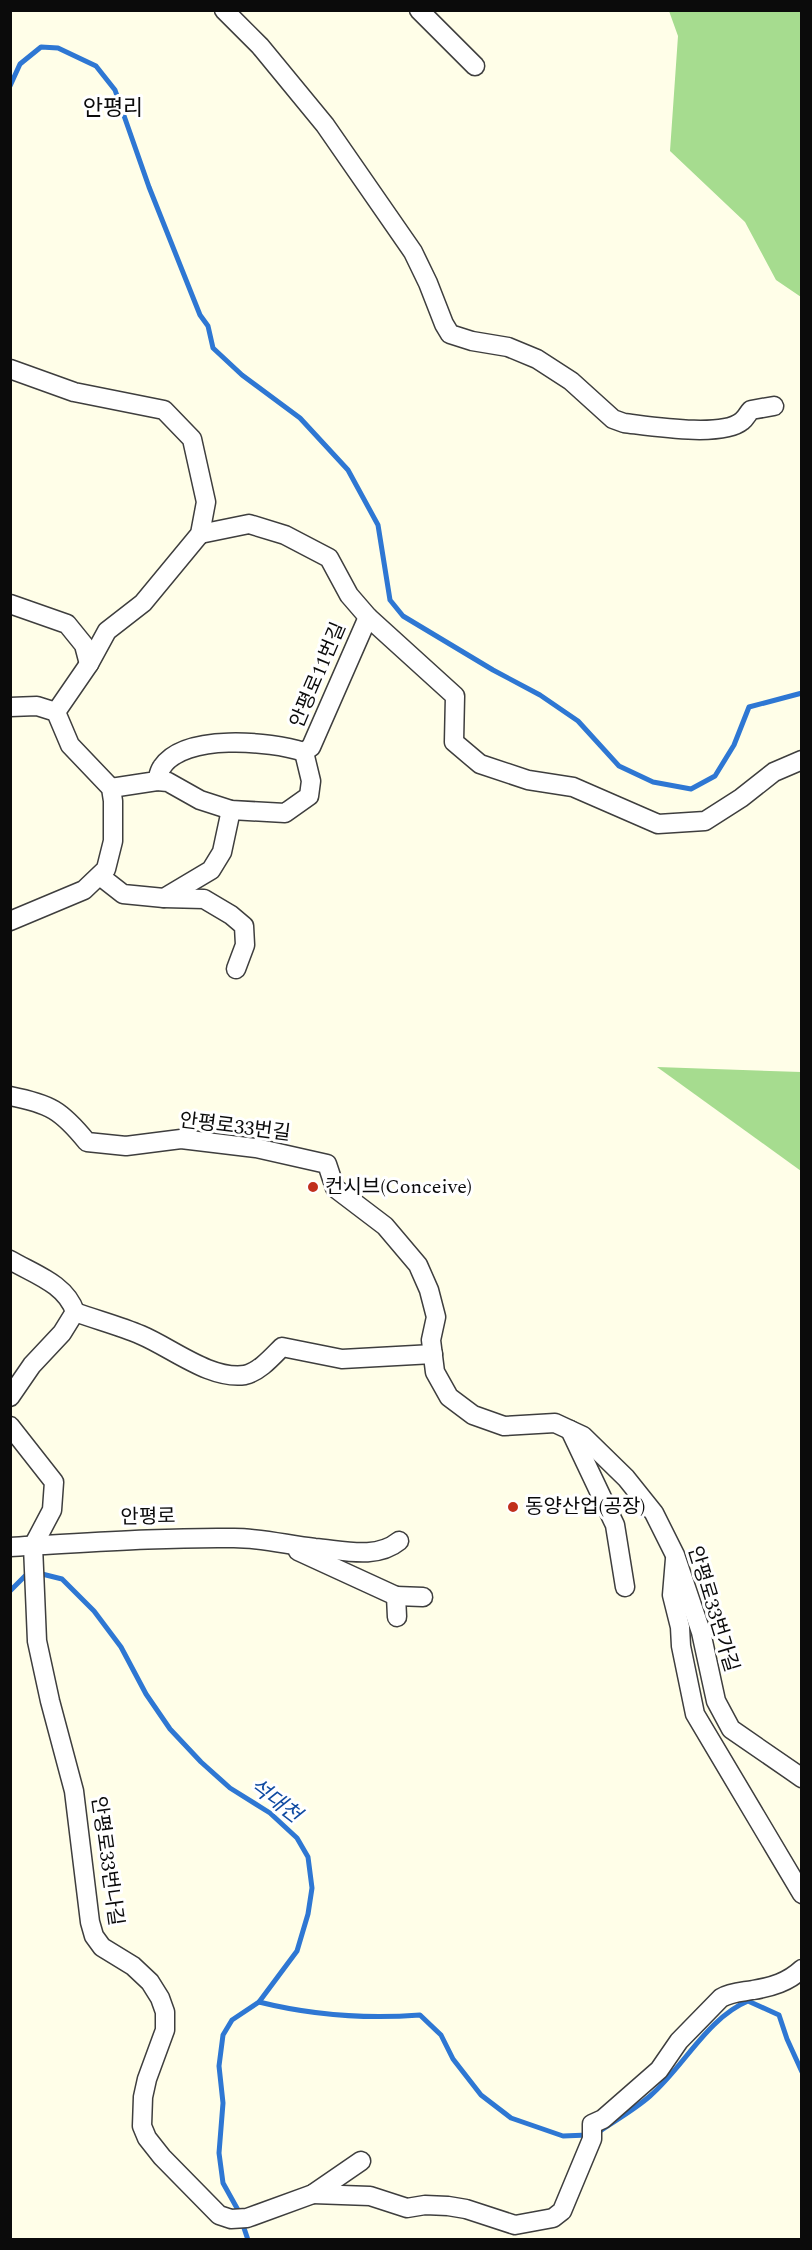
<svg xmlns="http://www.w3.org/2000/svg" width="812" height="2250" font-family="Spectral,'Noto Sans KR',serif">
<style>
.forest{fill:#a6dc8f}
.lines{fill:none;stroke-linecap:round;stroke-linejoin:round}
.stream{stroke:#2e77d3;stroke-width:5}
.minor-casing{stroke:#3e3e3e;stroke-width:21}
.minor{stroke:#fff;stroke-width:18}
.poi-dot{fill:#c02f1d;stroke:#fff;stroke-width:2}
.labels{text-anchor:middle;dominant-baseline:central;stroke-width:6;stroke-linejoin:round;paint-order:stroke}
.street-label{font-size:20px;fill:#0b0b0b;stroke:#fff}
.poi-label{font-size:20px;fill:#0b0b0b;stroke:#fff;text-anchor:start}
.water-label{font-size:21px;font-style:italic;fill:#0f4aa1;stroke:#fff}
.quarter-label{font-size:22px;fill:#0b0b0b;stroke:#fff}
</style>
<rect width="100%" height="100%" fill="#fffee8"/>
<g class="forest">
<polygon points="669,11 801,11 801,297 776,280 745,222 670,151 678,36"/>
<polygon points="657,1067 801,1072 801,1171"/>
</g>
<g class="lines">
<g class="stream">
<polyline points="10,86 20,64 41,47 58,48 96,66 115,90 149,187 200,315 208,326 213,348 242,375 300,418 348,470 378,525 390,600 403,616 493,670 540,695 578,721 619,766 653,782 691,789 715,776 734,745 749,707 802,693"/>
<polyline points="10,1591 25,1576 42,1574 62,1579 94,1611 121,1647 146,1694 170,1729 201,1762 230,1788 270,1813 297,1838 308,1857 312,1888 308,1914 297,1951 259,2002 232,2020 223,2035 219,2066 223,2103 219,2153 223,2183 238,2210 248,2240"/>
<path d="M259,2002C311,2015 367,2019 420,2015L441,2035L453,2059L481,2095L511,2118L563,2136L588,2135"/>
<path d="M597,2133C614,2121 634,2110 650,2096C683,2068 707,2018 748,2001L779,2015L787,2039L802,2072"/>
</g>
<g class="minor-casing">
<g id="minor">
<path d="M224,10L260,46L325,125L413,252L428,283L444,324L450,334L472,341L508,347L537,359L571,381L613,419L624,423C650,426 722,438 742,421C746,418 748,413 751,410L774,406"/>
<polyline points="419,10 475,66"/>
<polyline points="10,369 74,392 164,410 192,439 206,502 200,534 143,603 107,631 89,664 56,712"/>
<polyline points="200,534 249,524 285,535 329,558 349,595 368,617 455,696 454,742 480,764 528,780 573,787 658,824 705,821 741,798 774,772 802,760"/>
<polyline points="10,604 67,624 84,645 89,664"/>
<polyline points="10,707 37,706 56,712 70,745 111,788 113,801 113,841 106,869 84,890 10,921"/>
<polyline points="157,781 168,782 200,800 231,810 285,813 309,796 311,781 304,752"/>
<path d="M111,788L157,781C158,777 159,771 162,767C184,733 270,741 304,752L311,747L368,617"/>
<polyline points="100,876 123,894 164,898 211,870 222,852 231,810"/>
<polyline points="164,898 204,899 231,915 244,926 245,945 236,969"/>
<path d="M10,1096C50,1104 61,1110 87,1142L126,1146L181,1139L256,1148L327,1164L335,1188L385,1226L418,1265L429,1290L436,1317L431,1340L435,1372L449,1397L473,1415L504,1426L555,1423L583,1436L626,1478L654,1513L675,1555L701,1632L716,1701L731,1729L802,1778"/>
<path d="M10,1260C34,1274 66,1284 75,1312L62,1333L32,1365L10,1397"/>
<path d="M75,1312C97,1320 120,1326 141,1335C172,1348 210,1380 245,1375C259,1372 272,1357 282,1347L342,1359L433,1354"/>
<polyline points="10,1426 54,1482 52,1510 33,1546 37,1641 50,1701 74,1791 90,1922 94,1936 102,1947 133,1966 150,1982 160,1998 165,2012 165,2030 147,2079 143,2097 142,2126 147,2138 162,2157 219,2215 231,2219 247,2218 313,2194 361,2161"/>
<polyline points="570,1430 615,1525 625,1587"/>
<path d="M10,1547C85,1543 159,1537 234,1538C261,1538 288,1545 315,1548C342,1550 376,1560 399,1541"/>
<polyline points="298,1551 396,1596 397,1617"/>
<polyline points="675,1559 672,1595 680,1627 681,1646 695,1714 802,1894"/>
<polyline points="396,1596 423,1597"/>
<path d="M313,2194L370,2196L407,2208L425,2205L448,2206L466,2209L515,2225L553,2218L562,2211L592,2139V2124L603,2119L659,2070L679,2041L721,1998C731,1992 742,1992 753,1990C772,1987 788,1982 802,1969"/>
</g>
</g>
<use href="#minor" class="minor"/>
</g>
<g class="poi-dot">
<circle cx="313" cy="1187" r="6"/>
<circle cx="513" cy="1507" r="6"/>
</g>
<g class="labels">
<g class="street-label">
<text transform="translate(318 675) rotate(-67)">안평로11번길</text>
<text transform="translate(235 1127) rotate(7)">안평로33번길</text>
<text transform="translate(148 1517) rotate(-1)">안평로</text>
<text transform="translate(713 1609) rotate(73)">안평로33번가길</text>
<text transform="translate(107 1861) rotate(82)">안평로33번나길</text>
</g>
<g class="poi-label">
<text x="325" y="1187">컨시브(Conceive)</text>
<text x="525" y="1507">동양산업(공장)</text>
</g>
<g class="water-label">
<text transform="translate(275 1801) rotate(37)">석대천</text>
</g>
<g class="quarter-label">
<text x="113" y="108">안평리</text>
</g>
</g>
<rect width="812" height="2250" fill="none" stroke="#0b0b0b" stroke-width="24"/>
</svg>
